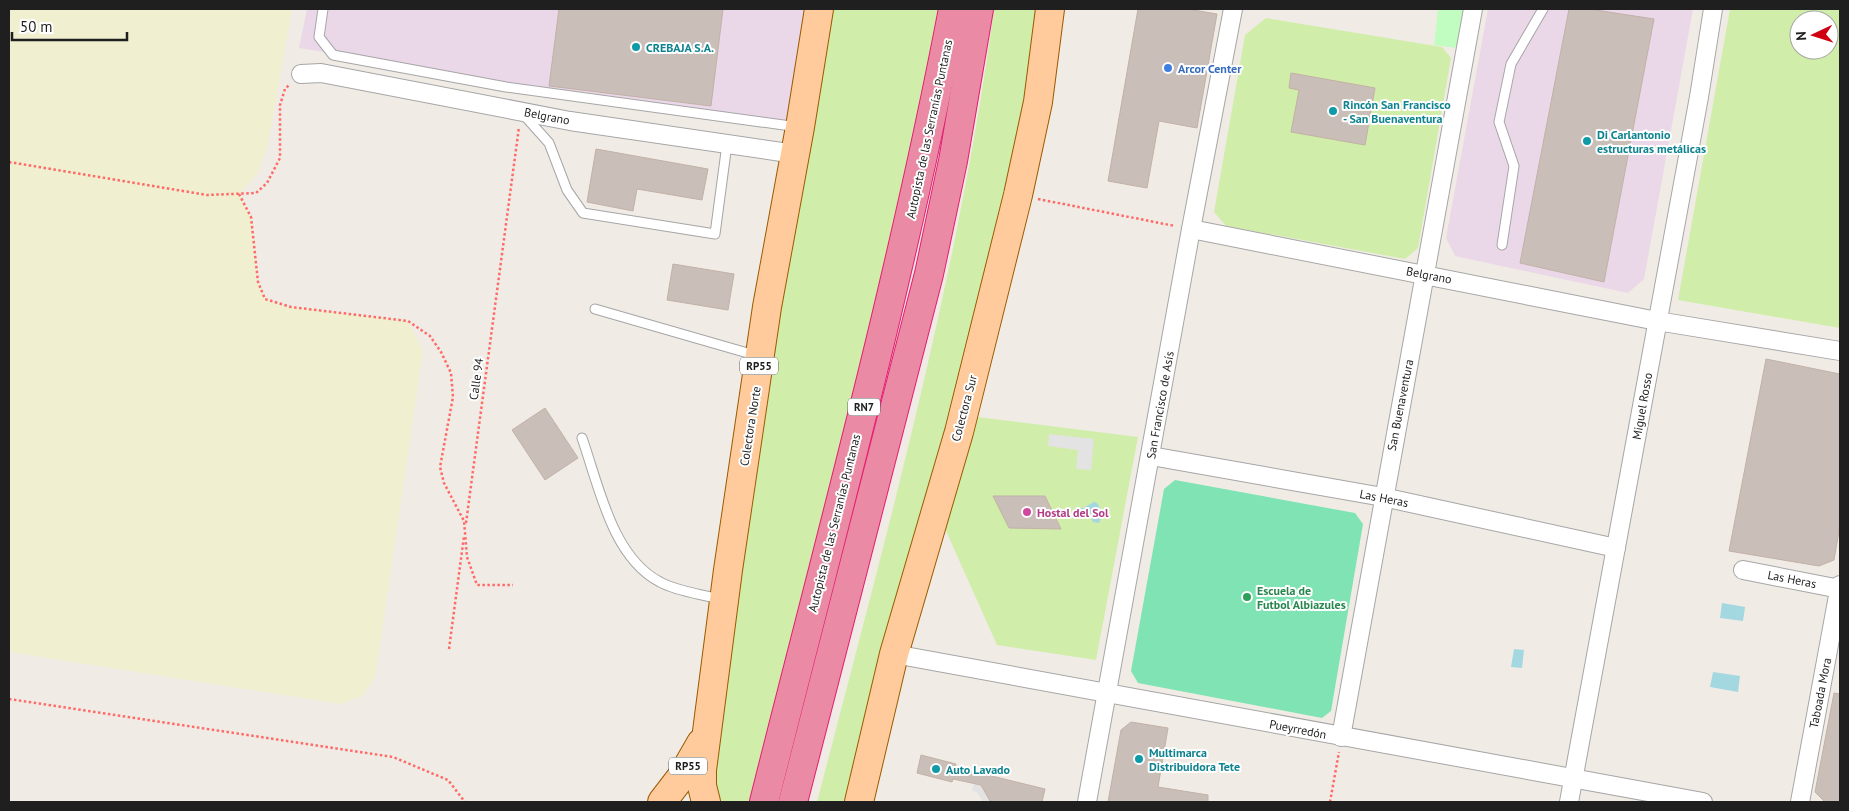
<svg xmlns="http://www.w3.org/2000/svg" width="1849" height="811" font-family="'PT Sans',sans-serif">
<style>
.industrial{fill:#ead7e8}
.farmland{fill:#f0efd0}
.grass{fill:#d0eda9;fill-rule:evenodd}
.park{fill:#c1fcc1}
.pitch{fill:#80e3b4}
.parking{fill:#e3e3e3}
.water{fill:#a4d8e0}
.building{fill:#c9beb8;stroke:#c3b1a7}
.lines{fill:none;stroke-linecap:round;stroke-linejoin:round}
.lane-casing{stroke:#a6a6a6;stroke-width:11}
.street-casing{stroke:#a6a6a6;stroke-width:20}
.primary-casing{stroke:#9b5a00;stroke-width:30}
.highway-casing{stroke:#e31d72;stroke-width:30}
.path{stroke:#ff6a68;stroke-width:2.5;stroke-dasharray:2.5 2.5;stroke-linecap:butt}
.lane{stroke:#fff;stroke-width:9}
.street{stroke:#fff;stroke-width:18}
.primary{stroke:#ffcb9c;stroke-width:28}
.highway{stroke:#eb8aa4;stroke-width:28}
.culture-dot{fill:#0f9aa8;stroke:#fff;stroke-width:2}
.shop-dot{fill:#3f7fe0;stroke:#fff;stroke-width:2}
.hotel-dot{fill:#d1479c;stroke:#fff;stroke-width:2}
.leisure-dot{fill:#2e9e5b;stroke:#fff;stroke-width:2}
.labels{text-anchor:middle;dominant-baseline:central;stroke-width:4;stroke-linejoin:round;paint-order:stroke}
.shield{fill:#fff;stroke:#626262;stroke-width:1}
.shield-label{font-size:11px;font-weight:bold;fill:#1f1f1f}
.culture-label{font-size:12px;font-weight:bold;fill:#0d838f;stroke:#fff;text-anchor:start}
.shop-label{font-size:12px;font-weight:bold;fill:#366cbe;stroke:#fff;text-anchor:start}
.street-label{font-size:12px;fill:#1f1f1f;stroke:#fff}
.hotel-label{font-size:12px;font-weight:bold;fill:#b23c85;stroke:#fff;text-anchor:start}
.leisure-label{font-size:12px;font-weight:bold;fill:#27864d;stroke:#fff;text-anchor:start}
</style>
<rect width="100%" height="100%" fill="#f0ece5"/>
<g class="industrial">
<polygon points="307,9 807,9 787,129 299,48"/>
<polygon points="1488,9 1693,9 1644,279 1628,293 1455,256 1446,238"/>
</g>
<polygon class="farmland" points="9,9 292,9 268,144 258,173 239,194 251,217 258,282 265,299 291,307 408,321 423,351 375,678 362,696 341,704 9,652"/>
<g class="grass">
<polygon points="829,9 939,9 914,156 758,802 712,802 707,777 799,181"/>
<path d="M994,9H1037L1019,130L995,242L846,794V802H817C885,540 958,278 994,9Z"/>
<path d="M1730,9H1840V328L1678,300ZM1799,20H1829V50H1799Z"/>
<polygon points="1266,18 1442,47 1451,58 1418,248 1405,259 1226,226 1214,212 1245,35"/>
<polygon points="969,416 1138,437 1096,660 997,645 942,522"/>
</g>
<polygon class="park" points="1438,9 1463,9 1457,48 1434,45"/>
<polygon class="pitch" points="1175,480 1355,513 1363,524 1331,711 1322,718 1138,683 1131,671 1164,489"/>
<g class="parking">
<polygon points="1049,434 1094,439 1091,470 1076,469 1078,450 1048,446"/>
<polygon points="974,783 981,785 990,801 996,802 983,802 977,792 972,791"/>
</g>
<g class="water">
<polygon points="1094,502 1097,503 1103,513 1099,523 1093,522 1090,515 1078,516 1075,507 1083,508"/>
<polygon points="1722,603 1745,607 1743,621 1720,618"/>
<polygon points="1514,649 1524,650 1522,668 1511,667"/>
<polygon points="1713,672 1740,676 1738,692 1710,687"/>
</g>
<g class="building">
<polygon points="559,9 723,9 711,106 549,86"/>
<polygon points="1138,9 1188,9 1217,14 1197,128 1159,121 1147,188 1108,181"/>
<polygon points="1569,9 1589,9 1654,19 1604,282 1520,263"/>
<polygon points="1291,73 1375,88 1365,145 1291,132 1299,90 1289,88"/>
<polygon points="596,149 708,169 702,200 637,189 633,211 587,202"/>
<polygon points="673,264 734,274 728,310 667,300"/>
<polygon points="1766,359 1840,374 1840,525 1834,560 1819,566 1729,551"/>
<polygon points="545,408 578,458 545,480 512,430"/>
<polygon points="993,496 1045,496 1061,529 1009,528"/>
<polygon points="1834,693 1840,694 1840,802 1825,802 1815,792"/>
<polygon points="1131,722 1168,728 1158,787 1208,795 1208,802 1108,802 1121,730"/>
<polygon points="921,755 956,764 955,767 1045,789 1042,802 996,802 990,801 981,785 953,779 952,782 917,773"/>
</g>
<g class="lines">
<g class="lane-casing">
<g id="lane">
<polyline points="323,9 319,37 333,55 506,87 798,127"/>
<polyline points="524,115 549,143 567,190 583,213 715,234 727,144"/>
<polyline points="1502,245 1514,166 1499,122 1511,64 1543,9"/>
<polyline points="595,309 758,356"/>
<path d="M582,438C599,486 612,557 660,582C678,592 703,594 722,600"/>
</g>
</g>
<g class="street-casing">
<g id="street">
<polyline points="301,74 321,73 570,121 795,154"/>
<polyline points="1191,229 1657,321 1840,351"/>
<polyline points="1151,456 1383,497 1616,548"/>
<polyline points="1743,570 1840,589"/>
<polyline points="894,654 1703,802"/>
<polyline points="1341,737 1473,9"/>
<polyline points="1087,802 1191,229 1233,9"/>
<polyline points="1569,802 1699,97 1713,9"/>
<polyline points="1800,802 1840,585"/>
</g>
</g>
<g class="primary-casing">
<g id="primary">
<polyline points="662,802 682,776 701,743"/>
<polyline points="706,802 702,786 702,770 728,570 767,307 800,127 819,9"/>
<polyline points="859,802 894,654 959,432 1018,195 1038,102 1050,9"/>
</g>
</g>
<g class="highway-casing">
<g id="highway">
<path d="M764,802C830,539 902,276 953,9"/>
<polyline points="793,802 929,274 953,161 979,9"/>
</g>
</g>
<g class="path">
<polyline points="9,162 207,195 256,193 267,183 280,158 280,105 285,89 289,85"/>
<polyline points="239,194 251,217 258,282 265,299 291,307 408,321 430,336 441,352 451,373 453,397 440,467 444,483 464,521 467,557 477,585 513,585"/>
<polyline points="1038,199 1175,226"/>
<polyline points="466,523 519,127"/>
<polyline points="449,649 464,536"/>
<polyline points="9,699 393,757 448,780 465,802"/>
<polyline points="1330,802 1339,752"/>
</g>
<use href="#lane" class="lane"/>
<use href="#street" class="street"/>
<use href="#primary" class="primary"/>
<use href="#highway" class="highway"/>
</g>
<g class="culture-dot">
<circle cx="636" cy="47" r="5"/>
<circle cx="1333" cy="111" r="5"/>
<circle cx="1587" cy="141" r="5"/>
<circle cx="1139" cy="759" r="5"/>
<circle cx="936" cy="769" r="5"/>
</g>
<circle class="shop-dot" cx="1168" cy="68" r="5"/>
<circle class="hotel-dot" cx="1027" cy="512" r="5"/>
<circle class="leisure-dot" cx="1247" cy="597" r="5"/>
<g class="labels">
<g class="shield">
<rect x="740" y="357.5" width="38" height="17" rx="4"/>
<rect x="848" y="398.5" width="32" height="17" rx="4"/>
<rect x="669" y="757.5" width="38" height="17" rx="4"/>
</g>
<g class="shield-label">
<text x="759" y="366">RP55</text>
<text x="864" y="407">RN7</text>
<text x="688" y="766">RP55</text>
</g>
<g class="culture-label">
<text x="646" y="47">CREBAJA S.A.</text>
<text x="1343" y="104">Rincón San Francisco<tspan x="1343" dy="14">- San Buenaventura</tspan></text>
<text x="1597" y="134">Di Carlantonio<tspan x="1597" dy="14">estructuras metálicas</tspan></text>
<text x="1149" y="752">Multimarca<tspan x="1149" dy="14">Distribuidora Tete</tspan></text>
<text x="946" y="769">Auto Lavado</text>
</g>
<g class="shop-label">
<text x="1178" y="68">Arcor Center</text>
</g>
<g class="street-label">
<text transform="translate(547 116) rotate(11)">Belgrano</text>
<text transform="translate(929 129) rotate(-78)">Autopista de las Serranías Puntanas</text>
<text transform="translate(1429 275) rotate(11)">Belgrano</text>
<text transform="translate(476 379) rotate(-82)">Calle 94</text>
<text transform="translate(1160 405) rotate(-80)">San Francisco de Asís</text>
<text transform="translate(1400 405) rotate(-79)">San Buenaventura</text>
<text transform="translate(1642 406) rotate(-80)">Miguel Rosso</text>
<text transform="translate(964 408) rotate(-75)">Colectora Sur</text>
<text transform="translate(750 426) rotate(-81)">Colectora Norte</text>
<text transform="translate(1384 498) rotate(11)">Las Heras</text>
<text transform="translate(834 523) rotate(-76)">Autopista de las Serranías Puntanas</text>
<text transform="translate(1792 579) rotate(11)">Las Heras</text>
<text transform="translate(1820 693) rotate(-79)">Taboada Mora</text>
<text transform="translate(1298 729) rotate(11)">Pueyrredón</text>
</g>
<g class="hotel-label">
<text x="1037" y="512">Hostal del Sol</text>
</g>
<g class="leisure-label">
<text x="1257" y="590">Escuela de<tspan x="1257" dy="14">Futbol Albiazules</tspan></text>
</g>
</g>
<rect width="1849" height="811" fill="none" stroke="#1f1f1f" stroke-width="20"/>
<g transform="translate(1814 35) rotate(266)"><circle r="24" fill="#ffffff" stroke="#a5a5a5"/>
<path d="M0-4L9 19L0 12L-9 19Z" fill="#cf0012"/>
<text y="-8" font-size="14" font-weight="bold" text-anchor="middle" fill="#1f1f1f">N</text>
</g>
<path d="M12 32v8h115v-8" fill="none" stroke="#1f1f1f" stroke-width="2.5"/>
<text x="20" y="32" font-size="15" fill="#1f1f1f" stroke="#ffffff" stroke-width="4" paint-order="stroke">50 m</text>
</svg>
